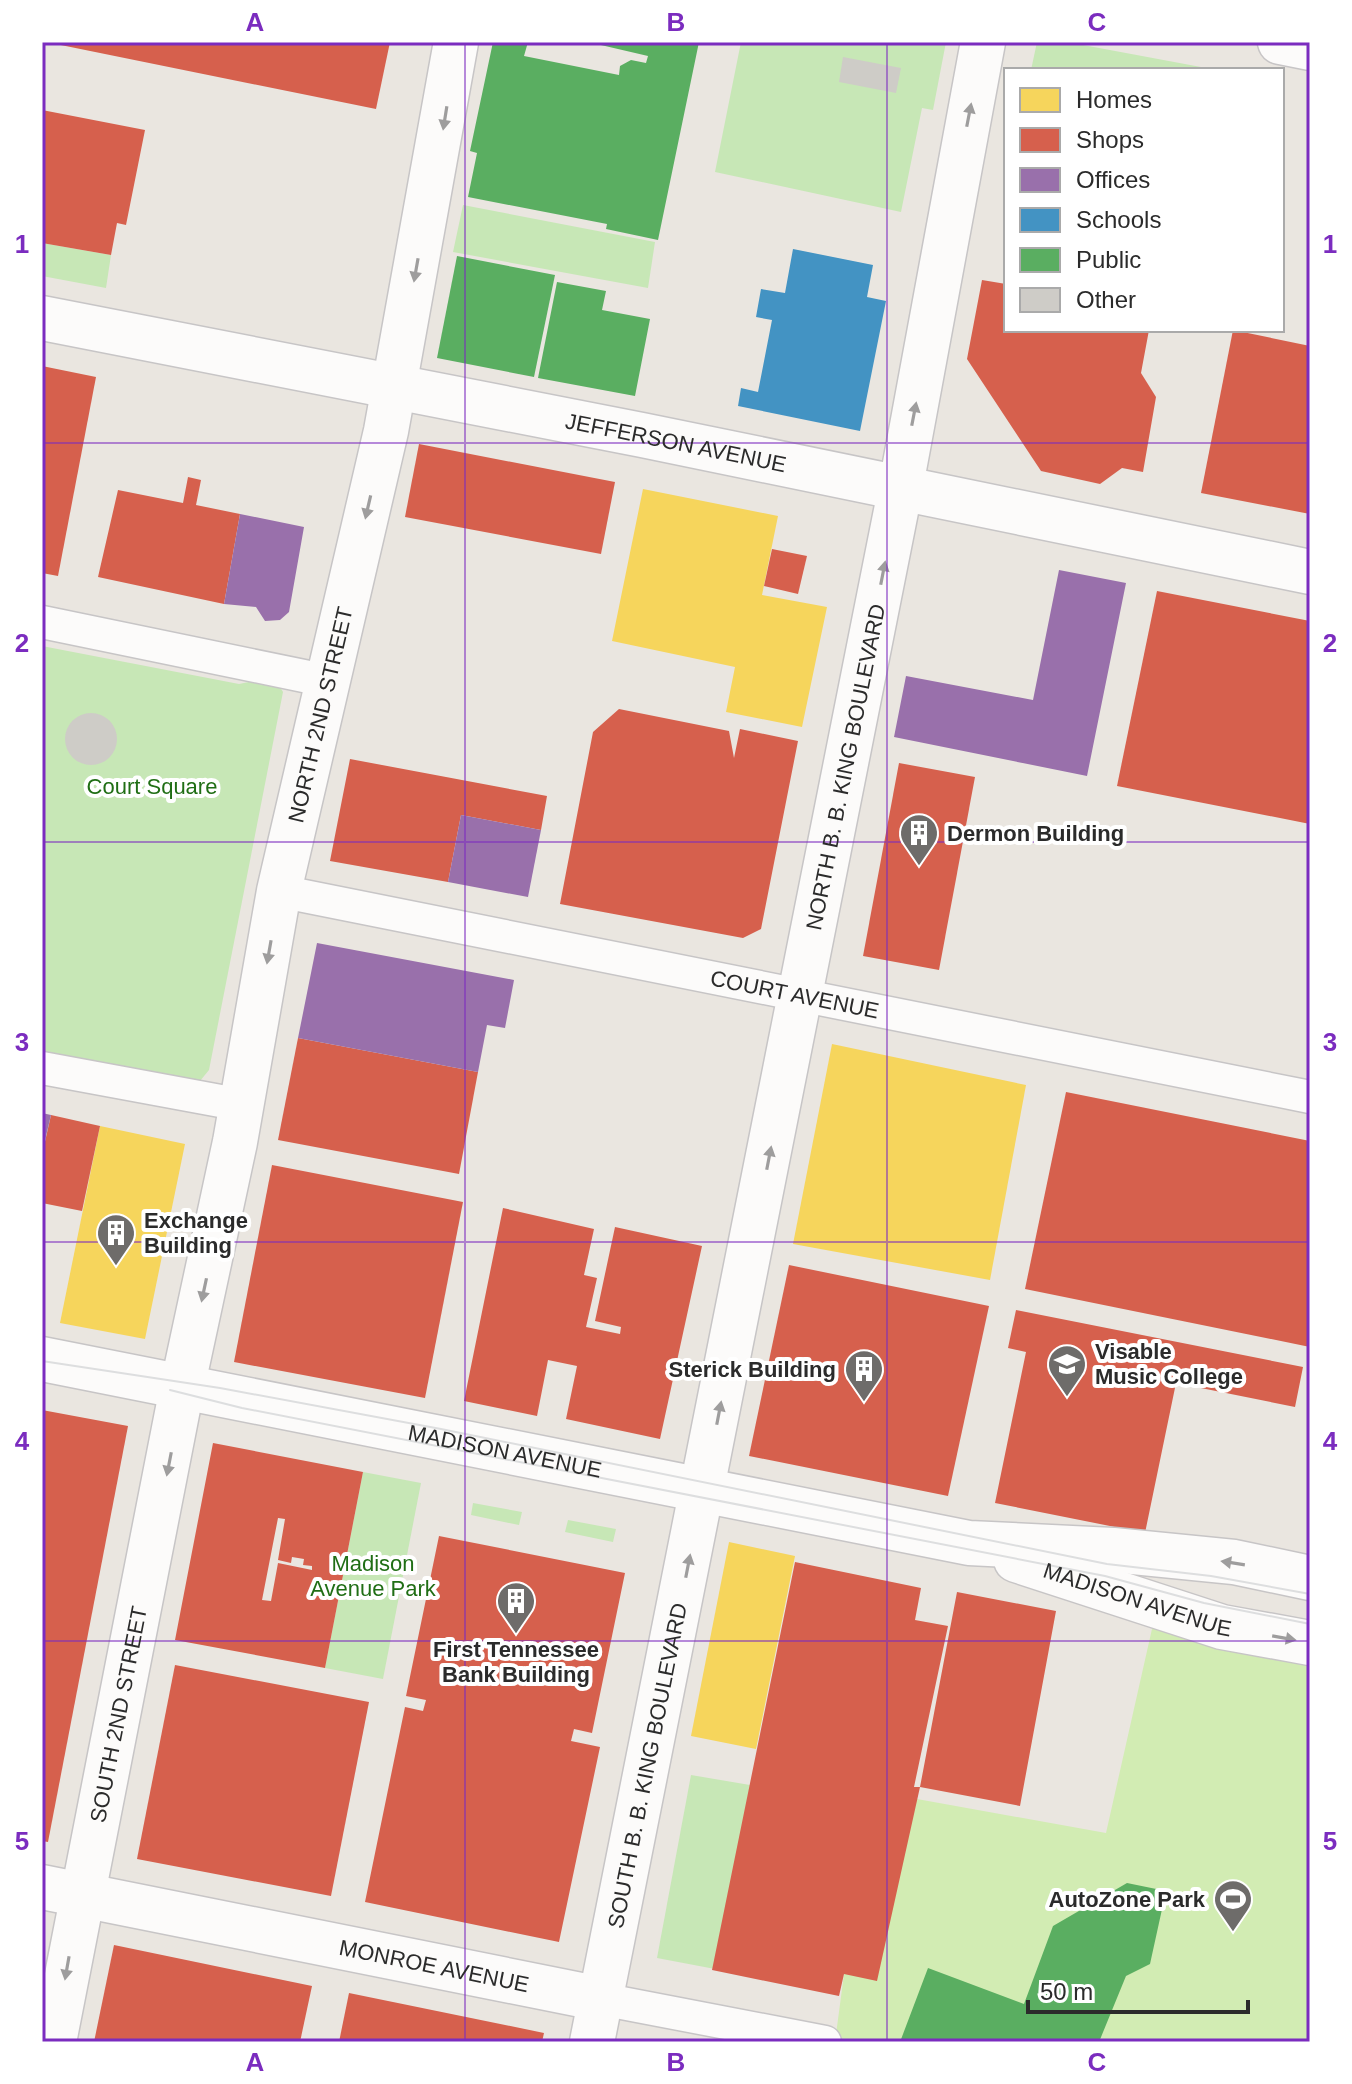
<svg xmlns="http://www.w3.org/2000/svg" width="1352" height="2084" font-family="Helvetica,sans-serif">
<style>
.green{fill:#c7e7b6}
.pitch{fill:#d2ecb3}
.homes{fill:#f6d55c}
.shops{fill:#d6604d;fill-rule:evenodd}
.offices{fill:#9970ab}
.schools{fill:#4393c3}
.public{fill:#5aae61}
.building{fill:#ceccc7}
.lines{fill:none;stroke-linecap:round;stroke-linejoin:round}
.street-casing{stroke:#c7c5c6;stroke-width:35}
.secondary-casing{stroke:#c7c5c6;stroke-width:47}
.street{stroke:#fcfbfa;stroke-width:32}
.secondary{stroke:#fcfbfa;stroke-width:44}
.tram{stroke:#dddedf;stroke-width:2}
.oneway{fill:#9e9d9d}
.grid{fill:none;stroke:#7b2cbf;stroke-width:2;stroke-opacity:0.55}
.labels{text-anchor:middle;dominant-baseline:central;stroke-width:8;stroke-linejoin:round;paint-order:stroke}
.street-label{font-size:22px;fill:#2b2b2b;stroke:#fff}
.park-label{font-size:22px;fill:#206e15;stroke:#fff}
.poi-label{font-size:22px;font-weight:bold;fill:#2b2b2b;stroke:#fff;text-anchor:start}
.neatline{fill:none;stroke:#7b2cbf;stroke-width:3}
.grid-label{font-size:26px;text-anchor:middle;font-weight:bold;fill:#7b2cbf}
</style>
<rect width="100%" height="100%" fill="#eae6e0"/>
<g class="green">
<polygon points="741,42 946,42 933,110 922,108 901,212 715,172"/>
<polygon points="1037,42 1067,42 1217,70 1031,70"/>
<polygon points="463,205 655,242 648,288 453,252"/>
<polygon points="42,243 111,255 106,288 42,276"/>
<polygon points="42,646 239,684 259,680 280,687 283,692 209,1070 200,1081 42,1052"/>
<polygon points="363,1472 421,1483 383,1679 325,1668"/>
<polygon points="473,1503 522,1512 519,1525 471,1515"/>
<polygon points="568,1520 616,1529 613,1542 565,1532"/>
<polygon points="691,1775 750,1785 715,1969 657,1958"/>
</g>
<polygon class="pitch" points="1154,1620 1310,1655 1310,2042 835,2042 844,1974 917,1799 1106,1833"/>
<g class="homes">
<polygon points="643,489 778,516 762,595 827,607 802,727 726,712 735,667 612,641"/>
<polygon points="832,1044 1026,1085 990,1280 793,1244"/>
<polygon points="100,1126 185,1144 145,1339 60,1323"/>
<polygon points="729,1542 795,1556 756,1749 691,1736"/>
</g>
<g class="shops">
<polygon points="46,42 390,42 376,109"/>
<polygon points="42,110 145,130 126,225 117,223 111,255 42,243"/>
<polygon points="982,280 1006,284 1006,330 1149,330 1141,373 1156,397 1143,472 1122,468 1100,484 1041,471 967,359"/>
<polygon points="1233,330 1310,346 1310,514 1201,493"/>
<polygon points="42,366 96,377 58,576 42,573"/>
<polygon points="419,444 615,482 601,554 405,517"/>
<polygon points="188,477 201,480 196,505 240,514 224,604 98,577 118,490 183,503"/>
<polygon points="772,549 807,556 798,594 764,586"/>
<polygon points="1157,591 1310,621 1310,824 1117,786"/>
<polygon points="619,709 729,731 734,758 740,729 798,741 761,929 743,938 560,904 593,732"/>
<polygon points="350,759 547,796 541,830 461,815 448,882 330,861"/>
<polygon points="899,763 975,777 939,970 863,956"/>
<polygon points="298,1038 478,1072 459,1174 278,1140"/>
<polygon points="1066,1092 1310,1141 1310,1347 1025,1289"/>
<polygon points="51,1115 100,1126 82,1211 42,1203 42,1155"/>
<polygon points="272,1165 463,1202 425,1398 234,1362"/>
<polygon points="503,1208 594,1229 584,1275 597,1278 586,1327 620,1334 621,1327 595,1321 615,1227 702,1246 660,1439 566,1419 577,1366 548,1360 537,1416 464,1401"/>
<polygon points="789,1265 989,1306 948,1496 749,1456"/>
<polygon points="1016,1310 1303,1367 1295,1407 1176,1383 1145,1533 995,1503 1026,1352 1008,1348"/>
<polygon points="42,1410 128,1426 48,1842 42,1841"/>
<path d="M213,1443L363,1472L325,1668L175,1640ZM278,1518L285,1519L278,1560L291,1563L292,1557L304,1559L303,1565L312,1566V1570L278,1563L271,1601L262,1600Z"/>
<polygon points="439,1536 625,1573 592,1733 574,1729 571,1741 600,1747 559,1942 365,1902 405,1707 423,1711 426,1700 406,1696"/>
<polygon points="795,1562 921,1588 915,1620 948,1626 914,1787 920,1787 957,1592 1056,1611 1020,1806 920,1787 877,1981 844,1974 839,1996 712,1970"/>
<polygon points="175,1665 369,1702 331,1896 137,1859"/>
<polygon points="114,1945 312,1986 300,2042 94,2042"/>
<polygon points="349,1993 544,2033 542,2042 339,2042"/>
</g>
<g class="offices">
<polygon points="240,514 304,527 289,612 280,620 265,621 256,607 224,604"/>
<polygon points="1059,570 1126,583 1087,776 894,737 906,676 1033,700"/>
<polygon points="461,815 541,830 528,897 448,882"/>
<polygon points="317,943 514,980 505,1028 487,1025 478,1072 298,1038"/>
<polygon points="42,1113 51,1115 43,1149 42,1149"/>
</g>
<polygon class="schools" points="793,249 873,265 867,297 886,301 860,431 738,406 741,388 758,392 772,320 756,317 761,289 785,293"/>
<g class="public">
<polygon points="493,42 528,42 524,56 619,75 620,66 631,60 646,63 648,56 588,42 699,42 658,240 606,229 607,224 468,197 477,153 470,151"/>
<polygon points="457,256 555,275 534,377 437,358"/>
<polygon points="557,282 606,291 602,310 650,319 635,396 538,378"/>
<polygon points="1127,1883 1166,1891 1150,1964 1126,1976 1099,2042 900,2042 928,1968 1024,2004 1053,1926"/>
</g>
<g class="building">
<polygon points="843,57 901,68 896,93 839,82"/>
<circle cx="91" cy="739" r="26"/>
</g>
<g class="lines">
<g class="street-casing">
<g id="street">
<polyline points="42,622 328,681"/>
<path id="s1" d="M279,891L1310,1097"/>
<polyline points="42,1068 242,1105"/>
<polyline points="601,1999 825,2042"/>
</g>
</g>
<g class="secondary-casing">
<g id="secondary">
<polyline points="1280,42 1310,48"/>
<path id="s2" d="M42,318L642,435L1310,572"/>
<path id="s3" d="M42,1359L969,1543L1113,1550L1234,1562L1310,1578"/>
<path id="s4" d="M1016,1560L1222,1627L1310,1643"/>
<path id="s5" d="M42,1887L601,1999"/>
<path id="s6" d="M54,2042L181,1393L235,1142L279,891L386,431L456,42"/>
<path id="s7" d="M592,2042L900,491L983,42"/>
</g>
</g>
<use href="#street" class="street"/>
<use href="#secondary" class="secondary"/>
<g class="tram">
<polyline points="42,1361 220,1388 441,1429 1107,1564 1211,1576 1310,1594"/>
<polyline points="170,1390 242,1408 1105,1576 1204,1603 1310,1624"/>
</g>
</g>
<defs><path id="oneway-solid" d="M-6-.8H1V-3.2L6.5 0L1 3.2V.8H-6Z" transform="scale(2)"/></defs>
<g class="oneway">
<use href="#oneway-solid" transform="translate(969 115) rotate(-79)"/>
<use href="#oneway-solid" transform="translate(445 118) rotate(99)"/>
<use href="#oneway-solid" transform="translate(416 270) rotate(100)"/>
<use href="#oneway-solid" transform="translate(914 414) rotate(-79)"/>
<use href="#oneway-solid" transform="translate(368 507) rotate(103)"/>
<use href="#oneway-solid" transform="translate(883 573) rotate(-79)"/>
<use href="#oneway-solid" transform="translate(269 952) rotate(100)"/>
<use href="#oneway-solid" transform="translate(769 1158) rotate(-79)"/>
<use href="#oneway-solid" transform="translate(204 1290) rotate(102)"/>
<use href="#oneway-solid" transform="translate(719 1413) rotate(-79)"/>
<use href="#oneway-solid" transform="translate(169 1464) rotate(101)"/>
<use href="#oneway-solid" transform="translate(1233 1563) rotate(-171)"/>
<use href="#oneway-solid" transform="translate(688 1566) rotate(-79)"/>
<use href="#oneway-solid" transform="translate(1284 1638) rotate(10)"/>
<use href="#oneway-solid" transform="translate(67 1968) rotate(100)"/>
</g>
<path class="grid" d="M465,42V2042M887,42V2042M42,443H1310M42,842H1310M42,1242H1310M42,1641H1310"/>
<defs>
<g id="building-pin" transform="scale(2)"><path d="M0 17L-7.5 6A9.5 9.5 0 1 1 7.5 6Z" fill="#6e6c6a" stroke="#fff"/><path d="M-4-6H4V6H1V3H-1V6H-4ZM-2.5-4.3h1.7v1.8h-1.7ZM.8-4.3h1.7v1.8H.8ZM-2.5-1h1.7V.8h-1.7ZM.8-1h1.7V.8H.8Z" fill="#fff"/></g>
<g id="university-pin" transform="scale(2)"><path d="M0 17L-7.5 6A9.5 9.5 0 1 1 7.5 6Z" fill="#6e6c6a" stroke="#fff"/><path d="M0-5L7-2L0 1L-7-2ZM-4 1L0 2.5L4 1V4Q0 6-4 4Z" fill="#fff"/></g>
<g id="stadium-pin" transform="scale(2)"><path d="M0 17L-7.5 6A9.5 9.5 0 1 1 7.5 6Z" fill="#6e6c6a" stroke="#fff"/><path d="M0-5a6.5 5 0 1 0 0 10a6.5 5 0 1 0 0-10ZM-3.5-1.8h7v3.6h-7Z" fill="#fff"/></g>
</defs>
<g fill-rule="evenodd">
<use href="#building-pin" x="919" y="833"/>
<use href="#building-pin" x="116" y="1233"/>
<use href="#university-pin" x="1067" y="1364"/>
<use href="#building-pin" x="864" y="1369"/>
<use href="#building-pin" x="516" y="1601"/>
<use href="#stadium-pin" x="1233" y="1899"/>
</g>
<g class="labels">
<g class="street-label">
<text stroke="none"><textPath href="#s2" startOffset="646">JEFFERSON AVENUE</textPath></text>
<text stroke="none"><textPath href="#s6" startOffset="1354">NORTH 2ND STREET</textPath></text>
<text stroke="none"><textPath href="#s7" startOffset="1300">NORTH B. B. KING BOULEVARD</textPath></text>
<text stroke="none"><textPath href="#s1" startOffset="526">COURT AVENUE</textPath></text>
<text stroke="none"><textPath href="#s3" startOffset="472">MADISON AVENUE</textPath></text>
<text stroke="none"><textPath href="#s4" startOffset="128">MADISON AVENUE</textPath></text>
<text stroke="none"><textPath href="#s6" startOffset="334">SOUTH 2ND STREET</textPath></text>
<text stroke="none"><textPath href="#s7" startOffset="282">SOUTH B. B. KING BOULEVARD</textPath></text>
<text stroke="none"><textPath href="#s5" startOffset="400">MONROE AVENUE</textPath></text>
</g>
<g class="park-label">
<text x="152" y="786">Court Square</text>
<text x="373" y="1563">Madison<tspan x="373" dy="25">Avenue Park</tspan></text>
</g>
<g class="poi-label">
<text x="947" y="833">Dermon Building</text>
<text x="144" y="1220">Exchange<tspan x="144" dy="25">Building</tspan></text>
<text x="1095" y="1351">Visable<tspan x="1095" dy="25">Music College</tspan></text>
<text x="836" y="1369" text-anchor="end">Sterick Building</text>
<text x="516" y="1649" text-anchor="middle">First Tennessee<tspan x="516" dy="25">Bank Building</tspan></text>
<text x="1205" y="1899" text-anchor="end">AutoZone Park</text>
</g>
</g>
<rect width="1352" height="2084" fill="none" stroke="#ffffff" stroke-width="88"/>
<rect x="1004" y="68" width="280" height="264" fill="#ffffff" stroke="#aaaaaa" stroke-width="2"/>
<rect x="1020" y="88" width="40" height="24" fill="#f6d55c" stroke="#aaaaaa" stroke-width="2"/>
<text x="1076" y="108" font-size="24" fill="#2b2b2b">Homes</text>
<rect x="1020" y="128" width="40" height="24" fill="#d6604d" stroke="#aaaaaa" stroke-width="2"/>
<text x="1076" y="148" font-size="24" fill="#2b2b2b">Shops</text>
<rect x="1020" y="168" width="40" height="24" fill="#9970ab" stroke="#aaaaaa" stroke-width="2"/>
<text x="1076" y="188" font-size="24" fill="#2b2b2b">Offices</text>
<rect x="1020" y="208" width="40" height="24" fill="#4393c3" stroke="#aaaaaa" stroke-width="2"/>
<text x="1076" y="228" font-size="24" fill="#2b2b2b">Schools</text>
<rect x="1020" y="248" width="40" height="24" fill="#5aae61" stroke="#aaaaaa" stroke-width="2"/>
<text x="1076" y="268" font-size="24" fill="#2b2b2b">Public</text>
<rect x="1020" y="288" width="40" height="24" fill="#ceccc7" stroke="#aaaaaa" stroke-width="2"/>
<text x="1076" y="308" font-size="24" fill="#2b2b2b">Other</text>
<path d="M1028 2000v12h220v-12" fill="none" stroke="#2b2b2b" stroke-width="4"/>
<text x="1040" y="2000" font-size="24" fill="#2b2b2b" stroke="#ffffff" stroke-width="6" paint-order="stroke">50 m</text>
<rect x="44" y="44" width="1264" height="1996" class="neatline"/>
<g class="grid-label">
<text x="255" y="31">A</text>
<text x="676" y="31">B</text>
<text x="1097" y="31">C</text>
<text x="22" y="253">1</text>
<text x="1330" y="253">1</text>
<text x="22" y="652">2</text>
<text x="1330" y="652">2</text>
<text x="22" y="1051">3</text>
<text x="1330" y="1051">3</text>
<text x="22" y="1450">4</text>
<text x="1330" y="1450">4</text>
<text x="22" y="1850">5</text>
<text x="1330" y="1850">5</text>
<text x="255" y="2071">A</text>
<text x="676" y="2071">B</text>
<text x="1097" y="2071">C</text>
</g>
</svg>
